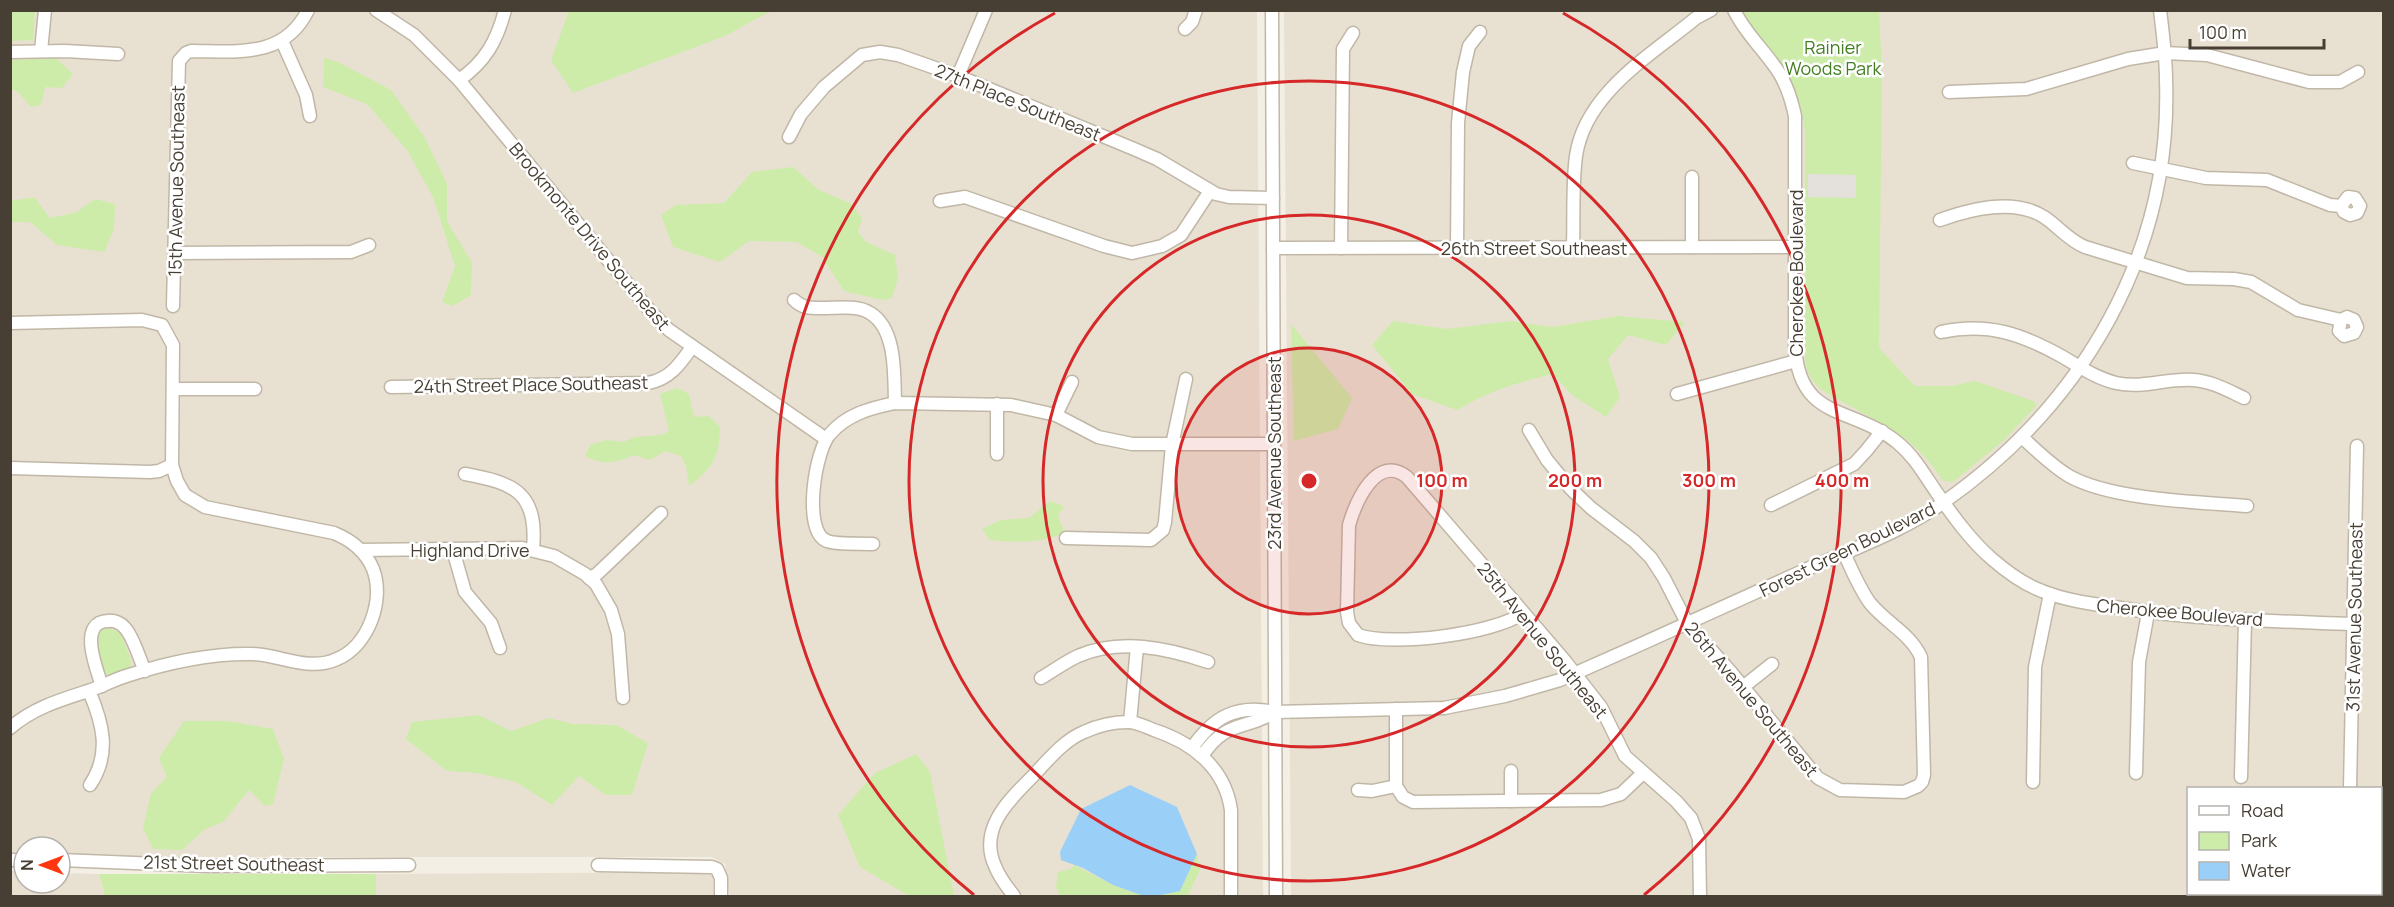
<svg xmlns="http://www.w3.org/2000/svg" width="2394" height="907" font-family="Manrope,sans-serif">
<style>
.residential{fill:#e8e1d2;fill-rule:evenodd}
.green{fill:#cdeca9}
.parking{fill:#e4e1dd}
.water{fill:#9ad0f7}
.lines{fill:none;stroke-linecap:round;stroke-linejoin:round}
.minor-casing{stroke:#c0b7a6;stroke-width:15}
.minor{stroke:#fff;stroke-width:12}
.ring{fill:none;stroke:#d62828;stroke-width:3}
.labels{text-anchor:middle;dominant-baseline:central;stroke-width:5;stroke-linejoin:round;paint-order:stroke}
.park-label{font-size:18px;fill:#437e21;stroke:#fff}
.street-label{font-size:18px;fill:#473f33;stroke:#fff}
.centre{fill:#d62828;stroke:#fff;stroke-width:3}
.ring-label{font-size:18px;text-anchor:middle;font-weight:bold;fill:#d62828;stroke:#fff;stroke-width:5;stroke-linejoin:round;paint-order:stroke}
</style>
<rect width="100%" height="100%" fill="#f4efe4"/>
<g class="residential">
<polygon points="10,11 1257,11 1263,896 730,896 725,864 712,857 60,857 60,847 24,847 24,857 11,857"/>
<path d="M1284,11H2383V896H1291ZM2188,788H2380V894H2188Z"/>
<polygon points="10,871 24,872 24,883 60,883 60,873 99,874 105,896 11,896"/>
<polygon points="713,872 713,896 376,896 376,874"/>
</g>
<g class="green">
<polygon points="10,11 35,11 33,40 11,41"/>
<polygon points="569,11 569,10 771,11 725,36 573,93 551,60"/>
<path d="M1742,11H1879L1882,71L1879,348L1915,386H1952L1975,381L2033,401L2037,405L2004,440L1953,482L1943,481C1911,430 1873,421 1825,392C1813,384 1807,375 1805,360V131C1802,104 1794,82 1779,60C1766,43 1751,30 1742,11Z"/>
<polygon points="56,58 73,74 62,88 45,87 41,105 31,107 18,92 11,89 11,60"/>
<polygon points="324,58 338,62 391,90 425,138 447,184 447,221 472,263 471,295 453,306 442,302 455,266 433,197 407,150 367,104 323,87"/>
<polygon points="793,167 819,190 850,203 862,218 858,232 866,242 895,255 898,278 892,298 882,300 844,291 822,257 797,242 749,241 720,262 673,247 661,215 676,205 724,203 752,172"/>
<polygon points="34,197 50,218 77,212 95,199 115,204 114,229 104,252 57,245 30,222 11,222 11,201"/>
<path d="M1618,316L1685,322L1666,345L1628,335L1608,359L1620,397L1606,417L1572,395L1553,374C1516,383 1490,390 1457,410L1412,394L1372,345L1393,321L1447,329L1511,321L1552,327Z"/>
<polygon points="1291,324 1352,398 1338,429 1294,441"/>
<path d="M677,388L689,394L694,417L709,416L720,427C720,456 713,468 689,486L686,466L681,456L665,451L650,460L634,455C617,463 602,466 585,456L590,445L607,440L623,442L635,437L662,435L669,431L660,394Z"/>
<path d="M1050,501L1064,506L1058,516L1065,533C1041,543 1016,543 990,540L982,529L1001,520L1029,518Z"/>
<path d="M110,628L121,634L131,660L130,669L110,676L103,672C99,658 87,631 110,628Z"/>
<polygon points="479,715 511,731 549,718 573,724 616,725 648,743 632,795 606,795 579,776 552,805 516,782 477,773 447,771 406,739 412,722"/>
<polygon points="184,721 227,721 273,729 284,759 273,804 265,806 249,790 223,822 205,829 182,850 153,849 143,828 151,793 167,777 159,758"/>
<polygon points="916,754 930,772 954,896 909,896 860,867 838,815 875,773"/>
<polygon points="1197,854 1200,870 1188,895 1156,896 1180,891"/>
<polygon points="1074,865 1113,885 1144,896 1060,896 1056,887 1058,872 1071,869"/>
<polygon points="99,874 376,874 376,896 105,896"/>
</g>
<polygon class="parking" points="1808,174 1856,175 1856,198 1808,197"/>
<polygon class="water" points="1130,785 1177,807 1197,854 1180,891 1156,896 1144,896 1113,885 1083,868 1061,860 1060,852 1081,809"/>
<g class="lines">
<g class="minor-casing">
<g id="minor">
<polyline points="376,10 414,35 459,80 651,312 669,330 826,439"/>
<polyline points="1272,10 1276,896"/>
<path d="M1734,10C1744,31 1760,46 1773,64C1785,79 1791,97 1795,116V346C1799,422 1852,405 1898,443C1915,457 1925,476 1937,493C1953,516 1971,541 1992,559C2007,572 2023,584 2042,591C2067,601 2094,604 2121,608C2197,620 2275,621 2352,624"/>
<polyline points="1185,29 1192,22 1196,10"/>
<polyline points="282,41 306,95 310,116"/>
<polyline points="41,51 45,10"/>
<polyline points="10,52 65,51 118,54"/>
<polyline points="958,76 986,10"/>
<path d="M459,80C485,62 497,41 505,10"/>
<polyline points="1949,92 2026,89 2128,59 2165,53 2207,55 2309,82 2340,82 2358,72"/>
<polyline points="789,137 801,114 824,87 862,55 880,52 898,55 958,76 1134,149 1157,159 1216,194 1229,197 1273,198"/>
<polyline points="2133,163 2206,178 2267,180 2330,205 2341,206 2348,197 2355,198 2360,206 2357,213 2350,215 2344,212 2341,206"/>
<polyline points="1692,177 1692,247"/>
<polyline points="940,201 965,197 1104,246 1132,253 1162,246 1181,235 1210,191"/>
<path d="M1940,220C1970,209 2015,198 2044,217C2058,226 2068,240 2085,247L2187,278L2234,279L2251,282L2298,310L2341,320L2339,331L2344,336L2354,333L2357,327L2354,320L2347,317L2341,320"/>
<polyline points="1273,248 1795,247"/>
<polyline points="1341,248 1343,49 1353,33"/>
<polyline points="1457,248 1458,123 1463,72 1469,46 1480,32"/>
<path d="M1573,248C1574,218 1572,186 1576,156C1585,93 1651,55 1696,18L1711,10"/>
<polyline points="175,253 351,252 369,245"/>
<path d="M794,300C803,309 812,308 824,308C837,308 858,305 870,313C897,329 894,376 895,403"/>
<path d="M173,306L179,61L186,53L191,51C237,51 284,59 308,10"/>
<path d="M10,323L142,320L162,325L173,345L172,465L177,481L185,495L205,507L334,533C351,540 366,552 373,569C385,601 368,646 337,659C309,672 281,655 252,654C210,653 166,663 126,676C113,680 101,687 88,691C60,700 33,708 10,728"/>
<path d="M1941,332C1988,322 2022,334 2063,357C2080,367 2096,378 2116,383C2144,389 2166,378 2193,380C2211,381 2227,390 2244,398"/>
<path d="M391,387L648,383C670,379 680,364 692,347"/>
<polyline points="174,389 255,389"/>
<polyline points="1677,394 1796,361"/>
<polyline points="1056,415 1072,382"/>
<path d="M1529,430L1547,460L1571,489L1591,508L1634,541L1651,558L1664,578L1687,623L1730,671L1818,778L1840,790L1904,792L1918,786L1922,782L1924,775L1921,657C1910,633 1886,623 1870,603C1859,588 1852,570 1844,553"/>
<path d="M2023,438C2037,451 2052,466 2069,476C2112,500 2197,502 2247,506"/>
<polyline points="997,454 997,404"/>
<polyline points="10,468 150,472 159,471 172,465"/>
<path d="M465,474C515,483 538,493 533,549"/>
<polyline points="1771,505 1854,464 1866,451 1882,431"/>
<polyline points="1066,538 1151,540 1163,530 1165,522 1172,445 1186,379"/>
<path d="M873,544C861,543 837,545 827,541C802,532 815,450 830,434C847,414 871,408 895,403L1011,405L1056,415L1098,437L1132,444H1274"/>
<polyline points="360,550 522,548 554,556 585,574 596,584 611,610 618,634 623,698"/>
<polyline points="453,550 465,592 491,623 500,648"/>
<polyline points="589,578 597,574 661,513"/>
<path d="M1523,613C1494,634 1392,647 1358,635L1349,623L1347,612L1349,525C1356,501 1377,453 1407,477L1565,661L1601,707L1625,756L1676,801L1691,818L1699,839L1700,896"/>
<path d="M1041,678C1053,671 1065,662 1078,656C1120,638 1167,648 1208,662"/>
<path d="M102,686C97,670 77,622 108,621C114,620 121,623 125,628C134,638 139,658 145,671"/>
<polyline points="1743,687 1772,664"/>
<path d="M89,691C103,723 111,754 90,785"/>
<polyline points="1396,709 1396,786 1403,797 1413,802 1601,800 1621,794 1643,773"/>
<polyline points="1130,722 1137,647"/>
<path d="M1192,748C1214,716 1237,704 1275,712L1444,708L1505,696L1560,680C1642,644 1724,607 1805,570C1850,550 1904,531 1944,502C2083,404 2172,253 2166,80C2166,57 2163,34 2160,10"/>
<path d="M1202,756C1227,719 1244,731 1275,712"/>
<polyline points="2136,773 2139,662 2148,613"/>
<polyline points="2241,777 2245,620"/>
<polyline points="2033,782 2035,667 2050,594"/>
<polyline points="2350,788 2357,446"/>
<polyline points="1358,790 1372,791 1396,786"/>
<polyline points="1511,801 1511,771"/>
<polyline points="10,860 24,860"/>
<polyline points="60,860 208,866 409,865"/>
<polyline points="598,865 712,867 717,869 721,878 721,896"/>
<path d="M1014,896C1007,887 999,877 995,866C978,829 1009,800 1033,776C1047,761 1064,740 1084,732C1097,726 1114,722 1128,722C1137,722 1146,727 1154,730C1193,743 1225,768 1231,810V896"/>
<polyline points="2348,896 2348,894"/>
</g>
</g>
<use href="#minor" class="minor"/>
</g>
<circle cx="1309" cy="481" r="133" fill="#d62828" fill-opacity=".12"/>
<g class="ring">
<circle cx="1309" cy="481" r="133"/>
<circle cx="1309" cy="481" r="266"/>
<circle cx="1309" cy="481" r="400"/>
<path d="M974 895A533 533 0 0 1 1055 13M1563 13A533 533 0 0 1 1644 895"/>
</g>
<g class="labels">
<g class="park-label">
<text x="1833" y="47">Rainier<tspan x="1833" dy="21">Woods Park</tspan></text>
</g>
<g class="street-label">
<text transform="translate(1018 102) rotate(22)">27th Place Southeast</text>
<text transform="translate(176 181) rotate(-89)">15th Avenue Southeast</text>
<text transform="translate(590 236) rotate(50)">Brookmonte Drive Southeast</text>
<text x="1534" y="248">26th Street Southeast</text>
<text transform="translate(1796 273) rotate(-90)">Cherokee Boulevard</text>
<text transform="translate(531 384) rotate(-1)">24th Street Place Southeast</text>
<text transform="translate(1274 453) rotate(-90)">23rd Avenue Southeast</text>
<text transform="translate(1847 549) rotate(-26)">Forest Green Boulevard</text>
<text x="470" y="550">Highland Drive</text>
<text transform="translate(2180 612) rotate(5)">Cherokee Boulevard</text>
<text transform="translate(2354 617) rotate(-89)">31st Avenue Southeast</text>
<text transform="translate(1543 640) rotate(51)">25th Avenue Southeast</text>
<text transform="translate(1752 699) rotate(50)">26th Avenue Southeast</text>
<text transform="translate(234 863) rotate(1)">21st Street Southeast</text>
</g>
</g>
<circle cx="1309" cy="481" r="9" class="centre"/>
<g class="ring-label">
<text x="1442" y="487">100 m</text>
<text x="1575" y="487">200 m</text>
<text x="1709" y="487">300 m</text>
<text x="1842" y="487">400 m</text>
</g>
<rect width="2394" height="907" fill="none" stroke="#473f33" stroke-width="24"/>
<rect x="2187" y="787" width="195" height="108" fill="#ffffff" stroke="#b5b2ad" stroke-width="1.5"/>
<rect x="2199" y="806" width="30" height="9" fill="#ffffff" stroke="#b5b2ad" stroke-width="1.5"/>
<text x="2241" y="817" font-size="18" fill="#473f33">Road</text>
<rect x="2199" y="832" width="30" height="18" fill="#cdeca9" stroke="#b5b2ad" stroke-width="1.5"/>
<text x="2241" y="847" font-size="18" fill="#473f33">Park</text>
<rect x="2199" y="862" width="30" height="18" fill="#9ad0f7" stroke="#b5b2ad" stroke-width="1.5"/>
<text x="2241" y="877" font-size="18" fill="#473f33">Water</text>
<g transform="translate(42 865) rotate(270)"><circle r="28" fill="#ffffff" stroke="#b5b2ad" stroke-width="1.5"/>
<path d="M0-4.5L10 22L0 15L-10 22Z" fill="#ff3710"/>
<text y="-9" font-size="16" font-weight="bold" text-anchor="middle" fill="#473f33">N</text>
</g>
<path d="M2190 39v9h134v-9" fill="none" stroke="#473f33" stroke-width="3"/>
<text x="2199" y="39" font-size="18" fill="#473f33" stroke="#ffffff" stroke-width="4.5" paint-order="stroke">100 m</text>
</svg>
